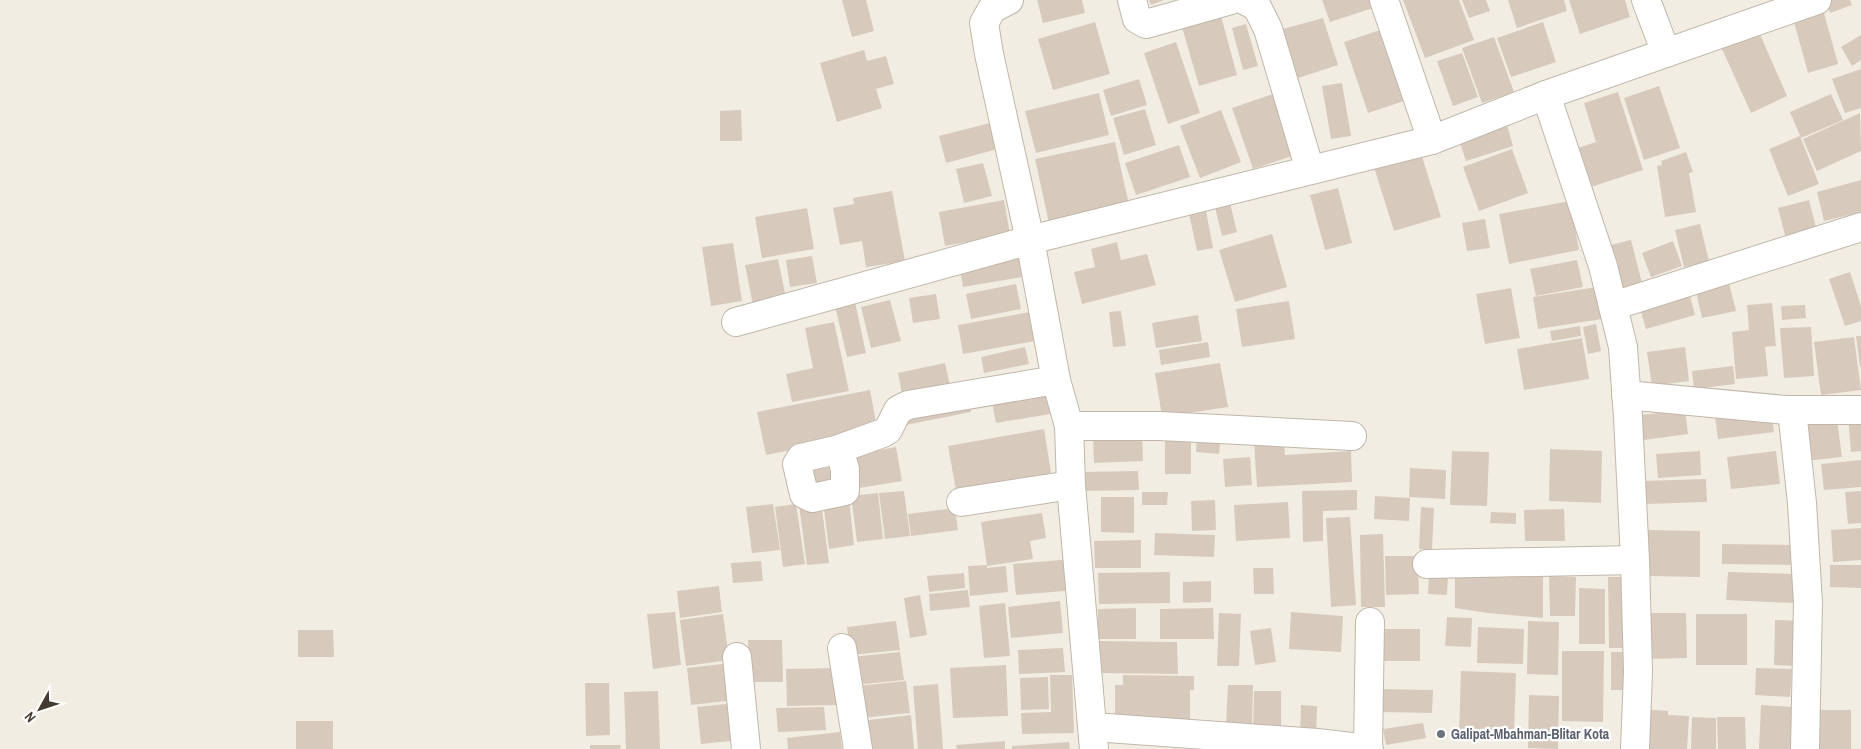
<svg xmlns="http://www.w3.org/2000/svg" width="1861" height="749" font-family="'Archivo Narrow',sans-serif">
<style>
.building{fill:#d7cabc}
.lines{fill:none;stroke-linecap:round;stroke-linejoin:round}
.minor-casing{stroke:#c1b6a9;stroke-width:30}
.minor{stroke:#fff;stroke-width:28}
.worship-dot{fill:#6b7280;stroke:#fff;stroke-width:2}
.labels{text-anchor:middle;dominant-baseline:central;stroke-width:4.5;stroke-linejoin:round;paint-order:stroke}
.worship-label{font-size:14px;font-weight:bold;fill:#5b616d;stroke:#fff;text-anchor:start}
</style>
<rect width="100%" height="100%" fill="#f2ede3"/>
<g class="building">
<polygon points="842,0 866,0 874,31 852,37"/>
<polygon points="1037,0 1082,0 1085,13 1043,23"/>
<polygon points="1149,0 1164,0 1151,5"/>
<polygon points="1322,0 1370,0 1373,8 1330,22"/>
<polygon points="1403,0 1459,0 1474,40 1425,58"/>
<polygon points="1462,0 1486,0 1490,11 1469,18"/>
<polygon points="1508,0 1564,0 1567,11 1517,28"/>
<polygon points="1569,0 1625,0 1630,17 1580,34"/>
<polygon points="1826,0 1850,0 1852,5 1830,13"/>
<polygon points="1824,13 1838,64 1808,73 1794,22"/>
<polygon points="1221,16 1237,75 1199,86 1182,27"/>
<polygon points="1323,18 1338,65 1298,78 1283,29"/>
<polygon points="1095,22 1110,74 1053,90 1038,39"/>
<polygon points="1543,22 1556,62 1511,77 1497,38"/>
<polygon points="1246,24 1258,66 1243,70 1232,28"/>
<polygon points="1380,30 1404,101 1368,113 1344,42"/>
<polygon points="1759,32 1787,96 1751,113 1722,49"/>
<polygon points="1861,35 1861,60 1852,66 1841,47"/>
<polygon points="1494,37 1514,92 1482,103 1462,48"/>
<polygon points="1176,42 1200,113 1168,124 1144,53"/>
<polygon points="864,50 867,61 886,56 894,84 876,89 882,108 837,122 820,63"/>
<polygon points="1462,53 1478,97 1453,106 1437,61"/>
<polygon points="1861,69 1861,108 1845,113 1832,79"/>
<polygon points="1139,79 1147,105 1111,116 1103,90"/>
<polygon points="1342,83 1351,136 1331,139 1322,86"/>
<polygon points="1659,86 1680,148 1644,160 1624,98"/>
<polygon points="1618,92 1643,170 1588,188 1575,149 1596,142 1584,103"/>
<polygon points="1099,93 1109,135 1036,153 1025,111"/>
<polygon points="1273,94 1295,155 1253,169 1232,108"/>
<polygon points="1831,94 1843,120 1801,138 1790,112"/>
<polygon points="1145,109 1156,145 1124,155 1113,118"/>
<polygon points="741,110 742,141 720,141 720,111"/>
<polygon points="1221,110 1241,162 1200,178 1180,126"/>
<polygon points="1860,113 1861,151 1817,171 1803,139"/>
<polygon points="998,121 1005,147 946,163 939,136"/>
<polygon points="1507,125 1513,146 1466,161 1459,140"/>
<polygon points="1800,136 1819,184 1788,196 1769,149"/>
<polygon points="1115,142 1129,205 1049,223 1035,159"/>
<polygon points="1179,145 1190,177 1136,195 1125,163"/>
<polygon points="1512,149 1528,193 1479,211 1463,167"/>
<polygon points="1420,150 1441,217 1394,231 1373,164"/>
<polygon points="1686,152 1693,172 1689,173 1696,212 1665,217 1657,166 1662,165 1661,161"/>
<polygon points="983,163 992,196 964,203 956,169"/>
<polygon points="1861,180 1861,212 1824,221 1817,192"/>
<polygon points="1338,188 1352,243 1325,250 1310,195"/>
<polygon points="892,191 905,261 866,267 862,241 840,245 833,208 854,204 853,198"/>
<polygon points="1004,200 1010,234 945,246 939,212"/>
<polygon points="1809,200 1817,231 1786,239 1778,208"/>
<polygon points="1570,201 1579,250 1509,264 1499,214"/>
<polygon points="1230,203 1237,232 1222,236 1215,207"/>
<polygon points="807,208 814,249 762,258 755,217"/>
<polygon points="1206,211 1213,248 1197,251 1189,214"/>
<polygon points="1485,219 1490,248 1467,251 1462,223"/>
<polygon points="1700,224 1709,261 1684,267 1675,230"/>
<polygon points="1272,234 1287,287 1235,302 1219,250"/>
<polygon points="1631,240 1642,283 1622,288 1611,245"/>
<polygon points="1673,241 1682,266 1651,277 1642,253"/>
<polygon points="1117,242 1121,260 1147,254 1156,285 1082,304 1074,272 1095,267 1091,249"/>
<polygon points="733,243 742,301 711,306 702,247"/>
<polygon points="1018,255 1022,277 963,287 959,264"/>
<polygon points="812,256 817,283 790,287 786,260"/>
<polygon points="778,259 787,303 754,310 745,265"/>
<polygon points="1577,260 1583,287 1536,296 1530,269"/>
<polygon points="1850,272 1861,306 1861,321 1845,326 1829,279"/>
<polygon points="1728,279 1736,311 1702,318 1695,287"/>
<polygon points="1016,284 1021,309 971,319 966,294"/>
<polygon points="1597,287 1602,319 1538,329 1533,297"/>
<polygon points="1511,288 1520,338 1485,344 1476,294"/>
<polygon points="1689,292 1695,315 1646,329 1639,305"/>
<polygon points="936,294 940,319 913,323 909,298"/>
<polygon points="890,300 901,341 871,348 861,307"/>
<polygon points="1289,301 1295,339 1242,347 1236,309"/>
<polygon points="855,302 866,353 847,357 835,306"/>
<polygon points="1772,303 1776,346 1765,347 1768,376 1736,379 1732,332 1749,330 1747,305"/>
<polygon points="1805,305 1806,318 1782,320 1781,306"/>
<polygon points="1121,311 1126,346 1113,347 1109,312"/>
<polygon points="1030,312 1035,341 963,354 958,325"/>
<polygon points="1198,315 1202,341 1156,348 1152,323"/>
<polygon points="834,322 849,391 792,402 786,374 813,368 805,328"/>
<polygon points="1596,324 1601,351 1588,354 1583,327"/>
<polygon points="1580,326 1581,336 1552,341 1550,331"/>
<polygon points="1811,327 1814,376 1784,378 1780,328"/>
<polygon points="1856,336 1861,336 1861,367 1860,367"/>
<polygon points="1854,337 1861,390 1821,395 1814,342"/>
<polygon points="1582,338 1589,379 1524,390 1517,349"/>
<polygon points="1208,342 1210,357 1161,365 1159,350"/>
<polygon points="1025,347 1029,364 984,373 981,357"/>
<polygon points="1685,347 1689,381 1652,386 1647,352"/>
<polygon points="945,363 951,389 903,399 898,373"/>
<polygon points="1220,363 1228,407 1162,417 1155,373"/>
<polygon points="1733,366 1735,384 1694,389 1692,371"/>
<polygon points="1045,387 1050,414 996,423 991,397"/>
<polygon points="870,390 878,433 766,455 757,412"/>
<polygon points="968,399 971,412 906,425 903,412"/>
<polygon points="1685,410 1688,434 1644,440 1641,415"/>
<polygon points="1771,410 1774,432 1718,439 1715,416"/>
<polygon points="1836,412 1842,457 1806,461 1800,416"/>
<polygon points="1861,416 1861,451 1851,452 1848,417"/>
<polygon points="1044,429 1052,479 957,496 948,446"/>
<polygon points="1197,431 1221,434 1219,454 1196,452"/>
<polygon points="1142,435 1143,461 1094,463 1093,437"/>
<rect x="1165" y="435" width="26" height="39"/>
<polygon points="1284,441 1285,455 1351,451 1352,482 1257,487 1254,442"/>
<polygon points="896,447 902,481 859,488 853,455"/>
<polygon points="1550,449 1602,451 1601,503 1549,501"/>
<polygon points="1452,451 1489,452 1487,506 1450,505"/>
<polygon points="1700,451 1701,475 1658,478 1656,454"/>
<polygon points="1776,451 1780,484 1731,489 1727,457"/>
<polygon points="1250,457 1252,485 1225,487 1223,459"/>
<polygon points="1861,460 1861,487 1824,490 1821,464"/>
<polygon points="829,467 832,482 811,486 808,471"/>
<polygon points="1410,468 1446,470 1445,499 1409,497"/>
<polygon points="1138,471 1139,490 1082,491 1081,472"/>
<polygon points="1706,479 1707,502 1645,504 1643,481"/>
<polygon points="1357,490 1357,510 1323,511 1323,541 1303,542 1302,491"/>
<polygon points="904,491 910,536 885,539 879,493"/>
<polygon points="1861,491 1861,523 1848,524 1845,492"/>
<polygon points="1142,492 1168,492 1167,505 1142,505"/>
<polygon points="878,493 883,539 857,542 851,496"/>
<polygon points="1375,496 1410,498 1409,521 1374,519"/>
<polygon points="1101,497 1134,497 1134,533 1101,532"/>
<polygon points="849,499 854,545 829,549 823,502"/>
<polygon points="1215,500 1216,530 1192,531 1191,501"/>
<polygon points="821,502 829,563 807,565 799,505"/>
<polygon points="1288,502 1290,538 1236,541 1234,505"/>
<polygon points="773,504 780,550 752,553 746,507"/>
<polygon points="796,504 805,564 783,567 775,507"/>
<polygon points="1421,507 1434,508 1432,550 1419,549"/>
<polygon points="955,508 958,530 911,536 908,514"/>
<polygon points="1564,509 1565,541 1525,541 1524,510"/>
<polygon points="1491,512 1516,513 1516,524 1490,523"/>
<polygon points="1042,513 1046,538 1030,541 1033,559 987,566 981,522"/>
<polygon points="1350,517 1356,605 1331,607 1326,518"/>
<polygon points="1861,528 1861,560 1833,562 1831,530"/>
<polygon points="1648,530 1700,531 1700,577 1648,576"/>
<polygon points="1155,533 1215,535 1214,557 1154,555"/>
<polygon points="1383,534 1385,607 1361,607 1360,535"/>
<polygon points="1141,540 1141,568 1095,568 1094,541"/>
<polygon points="1722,544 1791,545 1791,565 1722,564"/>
<polygon points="1385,556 1418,556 1419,594 1386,595"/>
<polygon points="1073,559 1076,590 1016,595 1013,564"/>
<polygon points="761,561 763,581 733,583 731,563"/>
<polygon points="987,565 987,568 1006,566 1008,592 970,596 968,566"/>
<polygon points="1830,565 1861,565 1861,588 1830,587"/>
<polygon points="1253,568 1273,568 1274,594 1254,594"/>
<polygon points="1170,572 1170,603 1099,604 1098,573"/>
<polygon points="1543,572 1543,618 1488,613 1455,608 1455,574"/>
<polygon points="1728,572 1795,574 1794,603 1726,600"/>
<polygon points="964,573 965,588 929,592 927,576"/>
<polygon points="1429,575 1448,575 1447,595 1428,594"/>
<polygon points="1549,576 1576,577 1575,616 1550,616"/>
<polygon points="1608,577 1621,577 1623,648 1609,648"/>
<polygon points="1211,581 1211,602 1183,603 1183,582"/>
<polygon points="719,586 722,612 680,618 677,591"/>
<polygon points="1579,588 1605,589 1605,644 1579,644"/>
<polygon points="968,590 970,607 930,611 929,594"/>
<polygon points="920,595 927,635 910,638 904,598"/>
<polygon points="1060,601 1063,633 1011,638 1008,607"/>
<polygon points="1005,603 1010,656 984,658 979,606"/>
<polygon points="1136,608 1136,639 1098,639 1098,609"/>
<polygon points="1213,608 1214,639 1160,639 1160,609"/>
<polygon points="675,612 681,665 653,669 647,614"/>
<polygon points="1291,612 1343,616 1341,652 1289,649"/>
<polygon points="1219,613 1241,614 1239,666 1217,666"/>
<polygon points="1647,613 1686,613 1687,658 1648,659"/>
<polygon points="723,614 729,660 686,666 680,620"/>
<rect x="1696" y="614" width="51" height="51"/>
<polygon points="1447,617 1472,618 1471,647 1445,646"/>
<polygon points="1775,620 1801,621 1800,666 1774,665"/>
<polygon points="896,621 900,650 851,655 847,627"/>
<polygon points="1528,621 1559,622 1558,675 1527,674"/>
<polygon points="1478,627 1524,629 1523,664 1477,663"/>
<polygon points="1271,628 1276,662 1255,665 1250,631"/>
<rect x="1380" y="629" width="40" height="32"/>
<polygon points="298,630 333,630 334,657 298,657"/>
<polygon points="748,640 782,640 783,682 750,682"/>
<polygon points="1099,641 1177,642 1178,674 1099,673"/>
<polygon points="1063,648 1065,672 1019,674 1018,650"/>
<polygon points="1562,651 1604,651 1603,722 1562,721"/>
<polygon points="900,652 904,680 855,685 851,657"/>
<polygon points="1611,652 1625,652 1624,690 1611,690"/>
<polygon points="731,663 735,700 691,705 687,668"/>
<polygon points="1006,665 1008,716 953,718 950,668"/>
<polygon points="838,668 839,705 787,706 786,669"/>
<polygon points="1756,668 1792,669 1790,697 1755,695"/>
<polygon points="1461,671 1516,673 1514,734 1459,733"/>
<polygon points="1050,675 1072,675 1074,733 1022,734 1021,713 1051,712"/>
<polygon points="1123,675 1194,676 1194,690 1190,690 1190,725 1115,724 1115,685 1123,685"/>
<polygon points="1048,677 1049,709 1021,710 1020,678"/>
<polygon points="906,681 910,713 861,718 857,686"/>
<polygon points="585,683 609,683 610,735 586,736"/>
<polygon points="938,684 943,749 918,749 913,686"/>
<polygon points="1228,685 1253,685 1252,724 1226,724"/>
<polygon points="1381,689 1433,690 1432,713 1381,712"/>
<polygon points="658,691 660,749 626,749 624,692"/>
<polygon points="1254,691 1281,691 1281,729 1253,729"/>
<polygon points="1529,695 1559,696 1558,749 1528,748"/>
<polygon points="736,703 740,740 701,744 697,707"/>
<polygon points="1301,705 1317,706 1316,741 1300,740"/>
<polygon points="1761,705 1792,707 1790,749 1759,749"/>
<polygon points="824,707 826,730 778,732 776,708"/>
<polygon points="1643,709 1668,711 1668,715 1689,716 1687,749 1641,749"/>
<rect x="1817" y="710" width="34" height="39"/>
<polygon points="911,715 914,749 864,749 861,721"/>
<polygon points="1692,717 1716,718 1716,749 1691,749"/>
<polygon points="1717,717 1745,717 1746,749 1718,749"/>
<rect x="296" y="721" width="37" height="28"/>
<polygon points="1423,723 1426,738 1386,745 1383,729"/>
<polygon points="840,732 842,749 788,749 787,738"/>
<polygon points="1005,741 1005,749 957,749 956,745"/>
<polygon points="1069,742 1070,749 1012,749 1012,746"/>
<polygon points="590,745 621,745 620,749 590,749"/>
</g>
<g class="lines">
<g class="minor-casing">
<g id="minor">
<polyline points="1009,0 992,9 984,23 989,54 1030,240 1056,380 1069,426 1071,485 1094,749"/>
<polyline points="1132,0 1137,19 1146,24 1231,0"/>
<polyline points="1244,0 1257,7 1268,29 1310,170"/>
<polyline points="1384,0 1432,140"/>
<polyline points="1646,0 1666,53"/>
<polyline points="1546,95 1603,266 1623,347 1628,417 1635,560 1638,672 1635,749"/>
<polyline points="1613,306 1861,227"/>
<polyline points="736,322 1030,240 1432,140 1546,95 1817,0"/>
<polyline points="1626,395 1786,410 1861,410"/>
<polyline points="1792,410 1802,503 1808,603 1805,749"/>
<polyline points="1069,426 1160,426 1352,436"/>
<polyline points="839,449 845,469 845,491 812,498 804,494 797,464 801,458 836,450 883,433 888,430 898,410 908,405 1056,380"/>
<polyline points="961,502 1071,485"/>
<polyline points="1427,564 1635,560"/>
<polyline points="842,648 858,749"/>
<polyline points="737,657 746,749"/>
<polyline points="1093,727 1317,743 1369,749"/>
<polyline points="1368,749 1370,622"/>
</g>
</g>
<use href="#minor" class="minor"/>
</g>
<circle class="worship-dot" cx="1441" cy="734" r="5"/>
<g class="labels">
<g class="worship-label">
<text x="1451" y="734">Galipat-Mbahman-Blitar Kota</text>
</g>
</g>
<g transform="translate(40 709) rotate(230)" stroke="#ffffff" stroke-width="4" paint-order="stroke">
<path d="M0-4L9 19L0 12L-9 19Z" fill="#443c33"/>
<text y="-8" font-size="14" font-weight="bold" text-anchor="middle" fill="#443c33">N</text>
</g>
</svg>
